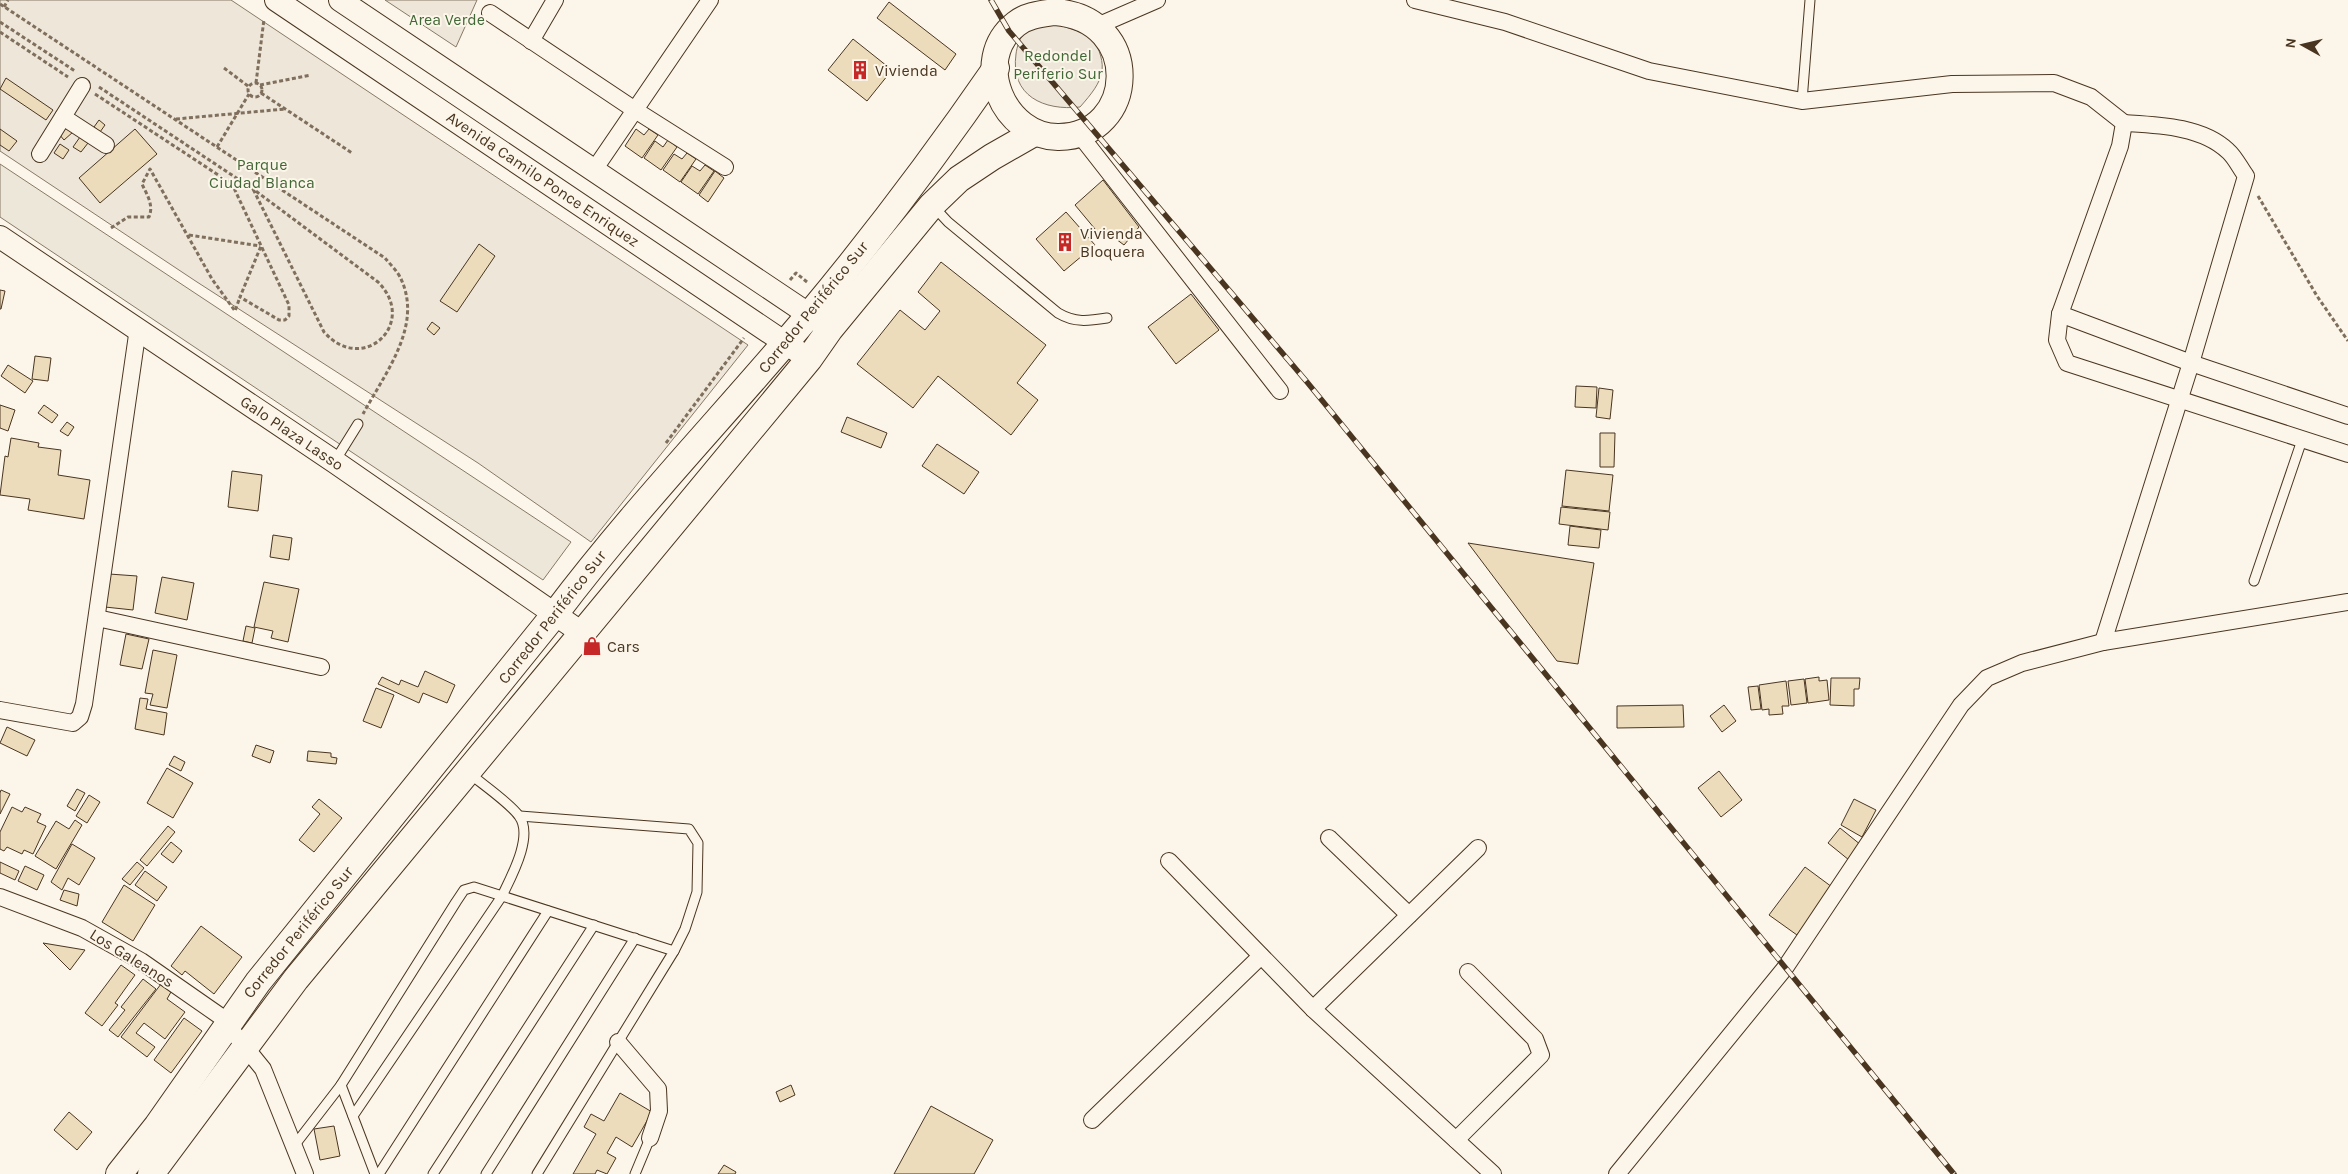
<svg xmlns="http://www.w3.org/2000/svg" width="2348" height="1174" font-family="Karla,sans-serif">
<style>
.green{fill:#ede6d9;stroke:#887966}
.parking{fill:#ede7d9;stroke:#887966}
.building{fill:#ecdcbc;stroke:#4a3520}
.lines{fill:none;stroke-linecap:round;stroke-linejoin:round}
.lane-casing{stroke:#4a3520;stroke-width:11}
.street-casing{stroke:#4a3520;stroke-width:18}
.secondary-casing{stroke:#4a3520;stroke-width:24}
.primary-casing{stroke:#4a3520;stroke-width:28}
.path{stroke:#7f6f5c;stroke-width:3;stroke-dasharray:4 2.5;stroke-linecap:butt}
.lane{stroke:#fbf6e9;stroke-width:9}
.street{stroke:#fbf6e9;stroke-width:16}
.secondary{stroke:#fbf6e9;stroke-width:22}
.primary{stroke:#fbf6e9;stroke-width:26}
.rail-casing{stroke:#4a3520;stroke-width:5.5}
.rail{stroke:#fbf6e9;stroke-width:4;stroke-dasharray:11;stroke-linecap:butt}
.labels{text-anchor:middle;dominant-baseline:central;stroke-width:4;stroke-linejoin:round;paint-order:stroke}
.park-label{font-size:16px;fill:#436837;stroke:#fbf6e9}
.poi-label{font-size:16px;fill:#4a3520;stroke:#fbf6e9;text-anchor:start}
.street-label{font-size:16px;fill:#4a3520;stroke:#fbf6e9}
</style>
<rect width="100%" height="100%" fill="#fbf6e9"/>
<g class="green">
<polygon points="0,0 231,0 748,345 591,542 478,463 197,282 0,151"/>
<polygon points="385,0 477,0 456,47"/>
<path d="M1049,22L1091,35C1110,67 1104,80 1080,107C1044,111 1010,96 1016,54C1017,47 1019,38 1025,33C1030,28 1042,25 1049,22Z"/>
</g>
<polygon class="parking" points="0,164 571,542 543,580 0,217"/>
<g class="building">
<polygon points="889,2 956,54 945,70 877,18"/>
<polygon points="853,39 892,70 867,101 828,70"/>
<polygon points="6,78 53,110 46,120 0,89"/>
<polygon points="99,120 105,125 100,132 94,127"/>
<polygon points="67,126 73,132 64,140 59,134"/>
<polygon points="0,129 17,141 9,151 0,145"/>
<polygon points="135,129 157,154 100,203 79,178"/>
<polygon points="636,129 644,135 649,129 658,135 642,158 625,146"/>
<polygon points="80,137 88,143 81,152 73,147"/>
<polygon points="668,140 677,147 661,170 644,158 655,141 663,147"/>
<polygon points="60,144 69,150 63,159 54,153"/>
<polygon points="687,153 696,159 680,182 663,170 674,154 682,159"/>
<polygon points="705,165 714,171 698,194 681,182 692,166 700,171"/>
<polygon points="715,171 724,178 708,202 699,195"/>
<polygon points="1103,180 1139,227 1124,245 1104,230 1100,235 1075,205"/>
<polygon points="1066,212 1095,245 1064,271 1036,239"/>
<polygon points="479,244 495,256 457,312 440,301"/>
<polygon points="941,262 1046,345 1017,383 1038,400 1011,435 938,376 913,408 857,364 900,310 925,330 940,311 918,292"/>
<polygon points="0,290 5,291 1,309 0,309"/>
<polygon points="1191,294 1219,330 1176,364 1148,327"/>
<polygon points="432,322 440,328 434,335 427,329"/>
<polygon points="35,356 51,358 48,381 32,379"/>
<polygon points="8,365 33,381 25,393 1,376"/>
<polygon points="1576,386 1597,387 1596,408 1575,407"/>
<polygon points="1599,388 1613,390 1610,419 1596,417"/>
<polygon points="0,405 15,410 8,431 0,428"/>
<polygon points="44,405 58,415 52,423 38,413"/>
<polygon points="847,417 887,433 881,448 841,432"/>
<polygon points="67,422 74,427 68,436 60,431"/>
<polygon points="1600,433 1615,433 1614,467 1600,467"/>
<polygon points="11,438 39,443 38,447 61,450 58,475 90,480 84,519 28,510 30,499 0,495 5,456 8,457"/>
<polygon points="937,444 979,472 964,494 922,466"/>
<polygon points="1566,470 1613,475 1609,511 1562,506"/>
<polygon points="232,471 262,475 258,511 228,507"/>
<polygon points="1561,507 1610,512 1608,530 1559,524"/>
<polygon points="1570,526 1601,530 1599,548 1568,545"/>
<polygon points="273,535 292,538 289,560 270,557"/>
<polygon points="1468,543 1594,563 1578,664 1557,661"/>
<polygon points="109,574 137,576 133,610 105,607"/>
<polygon points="162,577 194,583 187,620 155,613"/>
<polygon points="264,582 299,589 288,642 271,638 273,631 254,627"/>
<polygon points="246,626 255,628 252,643 243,641"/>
<polygon points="126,634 149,639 142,669 120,665"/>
<polygon points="153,650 177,655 167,708 150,705 153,694 145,693"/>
<polygon points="425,671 455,685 447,703 423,693 419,703 378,684 382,677 399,685 401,680 418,687"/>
<polygon points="1819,677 1819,681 1827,680 1829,700 1808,703 1805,679"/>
<polygon points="1831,678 1860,678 1859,689 1854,689 1854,706 1830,705"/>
<polygon points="1804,679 1807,703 1791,705 1788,681"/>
<polygon points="1786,681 1789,706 1782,706 1783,714 1769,715 1769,709 1762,710 1759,685"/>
<polygon points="1758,686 1761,709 1751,710 1748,687"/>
<polygon points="376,688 394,695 381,728 363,721"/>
<polygon points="140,698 148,699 146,709 167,713 164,735 135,729"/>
<polygon points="1683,705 1684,727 1617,728 1617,706"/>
<polygon points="1724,705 1736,721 1722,732 1710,716"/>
<polygon points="7,727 35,740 27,756 0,743"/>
<polygon points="256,745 274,751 270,763 252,756"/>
<polygon points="308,751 331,753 331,757 337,758 336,764 307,761"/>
<polygon points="174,756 185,762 181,771 169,765"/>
<polygon points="167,768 193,783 173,818 147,803"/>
<polygon points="1719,771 1742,800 1721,817 1698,788"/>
<polygon points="77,789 85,793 75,811 67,806"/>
<polygon points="1,790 10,794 0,814 0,793"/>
<polygon points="89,795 100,802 87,823 76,816"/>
<polygon points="319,799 342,818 314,852 299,840 320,814 312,807"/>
<polygon points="1854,799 1876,810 1862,837 1841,825"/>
<polygon points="12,807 22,812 25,807 41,814 37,822 46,826 33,854 24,850 22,854 7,847 4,851 0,849 0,832"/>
<polygon points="75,820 82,825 56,869 35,856 56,821 69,829"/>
<polygon points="168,826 175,832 147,866 140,860"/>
<polygon points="1840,828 1861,845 1849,860 1828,843"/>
<polygon points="171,842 182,851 173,863 161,854"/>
<polygon points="72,844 95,858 79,885 68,878 62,890 51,882"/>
<polygon points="0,862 19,871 15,880 0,873"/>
<polygon points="137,862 144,868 130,885 122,879"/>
<polygon points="25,866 44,875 37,890 18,881"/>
<polygon points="1805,867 1832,887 1797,935 1769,915"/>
<polygon points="145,871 167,887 157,901 135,885"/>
<polygon points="124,885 155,905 133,941 102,922"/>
<polygon points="64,890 79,894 77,906 60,900"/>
<polygon points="201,926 242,957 214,994 185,971 182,975 171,966"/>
<polygon points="43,943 85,950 70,970"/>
<polygon points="121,965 135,975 115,1003 118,1005 102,1026 85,1013"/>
<polygon points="143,979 156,989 118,1037 109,1030 125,1010 121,1007"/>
<polygon points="161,984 171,992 167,999 185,1012 165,1039 144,1023 136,1033 155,1047 147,1057 121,1037"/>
<polygon points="184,1018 202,1031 171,1073 154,1060"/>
<polygon points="791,1085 795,1095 780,1102 776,1092"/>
<polygon points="620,1093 652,1112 632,1147 616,1137 607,1153 616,1158 607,1174 597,1170 595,1174 573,1174 596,1134 584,1127 591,1114 604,1121"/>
<polygon points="931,1106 993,1140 974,1174 894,1174"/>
<polygon points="69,1112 92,1132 77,1150 54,1130"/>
<polygon points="334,1126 340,1156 320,1160 314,1129"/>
<polygon points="724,1165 736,1172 735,1174 718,1174"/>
</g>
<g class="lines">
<g class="lane-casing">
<g id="lane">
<polyline points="1802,101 1810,0"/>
<path d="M934,207L948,222L1058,313C1075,323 1088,321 1107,318"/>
<polyline points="335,461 358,424"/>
<polyline points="2254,581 2302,440"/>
<polyline points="520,816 689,829 698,843 697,892 685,929 674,951"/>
<path d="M353,1116L502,896C511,877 534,836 519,816C510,803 482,784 469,773"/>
<polyline points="294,1146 341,1085"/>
<polyline points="375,1174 341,1085 456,902 464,890 474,887 674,951 537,1174"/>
<polyline points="379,1174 548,911"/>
<polyline points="433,1174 594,925"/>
<polyline points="486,1174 635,938"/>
<polyline points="635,1174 650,1138"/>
</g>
</g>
<g class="street-casing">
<g id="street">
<polyline points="1415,0 1505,22 1649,71 1802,101 1952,84 2054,83 2091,97 2124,123 2120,146 2060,314 2057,340 2067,363 2348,454"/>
<polyline points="490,13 635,110 725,167"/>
<polyline points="1097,26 1157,0"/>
<polyline points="531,41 555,0"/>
<polyline points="63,117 106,145"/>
<polyline points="1079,134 1280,391"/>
<polyline points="40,154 82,86"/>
<polyline points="594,170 710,0"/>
<polyline points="2060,314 2191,363 2348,416"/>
<polyline points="97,618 321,667"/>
<path d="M2103,642L2191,363L2246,176C2240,168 2235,157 2228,151C2202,126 2157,125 2124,123"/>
<polyline points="0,710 73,723 80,717 84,704 138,328"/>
<polyline points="1329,838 1409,915"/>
<polyline points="1169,861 1313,1009 1493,1174"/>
<polyline points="0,897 82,928 141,961 220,1016 263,1069 305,1174"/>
<polyline points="1313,1009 1478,848"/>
<polyline points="618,1042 658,1089 659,1111 650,1138"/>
<polyline points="1092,1120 1261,956"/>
<polyline points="1456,1140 1541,1055 1535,1039 1468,972"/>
<polyline points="1617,1174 1785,968 1961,705 1987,678 2022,663 2103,642 2348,602"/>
</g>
</g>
<g class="secondary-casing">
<g id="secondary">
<polyline points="276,0 809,359"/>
<polyline points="340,0 823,324"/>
<polyline points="0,237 335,462 582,633"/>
</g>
</g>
<g class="primary-casing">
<g id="primary">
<path d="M1055,12C1144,19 1137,136 1059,137C1004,138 970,60 1016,24C1027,15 1042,14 1055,12Z"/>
<path d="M119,1174L157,1126L258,982L555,614C634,509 725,415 809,315C875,236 938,152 996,68"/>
<polyline points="151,1174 296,979 809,359 830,329 932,205 959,179 992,157 1034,133"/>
</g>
</g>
<g class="path">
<path d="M0,4L385,258C390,264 398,272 401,279C423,326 385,373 363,414"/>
<polyline points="4,7 8,0"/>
<polyline points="0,22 75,71"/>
<polyline points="0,32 68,77"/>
<polyline points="224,68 248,86"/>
<circle cx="255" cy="90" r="7"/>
<polyline points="256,83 264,19"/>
<polyline points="260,85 311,75"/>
<path d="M99,87L253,189L378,282C419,323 363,376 324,332L253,189"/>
<polyline points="261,93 352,153"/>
<polyline points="95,94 232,184 289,305 289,316 285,320 279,320 240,297 261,246"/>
<polyline points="176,119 285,109"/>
<polyline points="217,147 249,94"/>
<polyline points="2258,196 2317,296 2348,341"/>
<path d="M111,228L128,217H149C154,205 147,195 142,184L150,169L212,279L235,311L240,297"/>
<polyline points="189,235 260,246"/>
<polyline points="790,280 796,273 807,282"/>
<polyline points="666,443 744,338"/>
</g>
<use href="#lane" class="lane"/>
<use href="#street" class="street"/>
<use href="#secondary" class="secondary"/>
<use href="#primary" class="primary"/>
<g class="rail-casing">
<polyline id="rail" points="991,0 1009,31 1307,382 1954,1174"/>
</g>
<use href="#rail" class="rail"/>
</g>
<defs>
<g id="building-bare" transform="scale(1.5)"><path d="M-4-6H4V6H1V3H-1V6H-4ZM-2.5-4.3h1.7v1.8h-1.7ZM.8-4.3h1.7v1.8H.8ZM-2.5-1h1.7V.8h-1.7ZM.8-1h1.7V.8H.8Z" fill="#c62828" stroke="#fbf6e9" stroke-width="2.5" paint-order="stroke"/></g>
<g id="shop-bare" transform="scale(1.5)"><path d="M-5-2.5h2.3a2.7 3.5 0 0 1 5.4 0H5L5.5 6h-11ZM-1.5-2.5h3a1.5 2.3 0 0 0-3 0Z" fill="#c62828" stroke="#fbf6e9" stroke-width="2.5" paint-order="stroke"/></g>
</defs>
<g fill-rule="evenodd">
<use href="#building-bare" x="860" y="70"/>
<use href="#building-bare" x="1065" y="242"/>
<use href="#shop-bare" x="592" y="646"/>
</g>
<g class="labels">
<g class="park-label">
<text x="447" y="19">Area Verde</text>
<text x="1058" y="55">Redondel<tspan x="1058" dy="18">Periferio Sur</tspan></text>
<text x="262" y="164">Parque<tspan x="262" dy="18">Ciudad Blanca</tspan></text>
</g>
<g class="poi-label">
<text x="875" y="70">Vivienda</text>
<text x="1080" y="233">Vivienda<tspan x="1080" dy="18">Bloquera</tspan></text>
<text x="607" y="646">Cars</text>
</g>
<g class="street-label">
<text transform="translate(543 179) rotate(34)">Avenida Camilo Ponce Enriquez</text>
<text transform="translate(813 307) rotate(-51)">Corredor Periférico Sur</text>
<text transform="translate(292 433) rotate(34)">Galo Plaza Lasso</text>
<text transform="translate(552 617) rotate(-52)">Corredor Periférico Sur</text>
<text transform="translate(298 932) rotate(-51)">Corredor Periférico Sur</text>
<text transform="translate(132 958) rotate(32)">Los Galeanos</text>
</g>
</g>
<g transform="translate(2303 45) rotate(278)" stroke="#fbf6e9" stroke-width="4" paint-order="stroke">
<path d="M0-4L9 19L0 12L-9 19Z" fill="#4a3520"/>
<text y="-8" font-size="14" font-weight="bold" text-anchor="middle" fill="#4a3520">N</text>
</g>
</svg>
